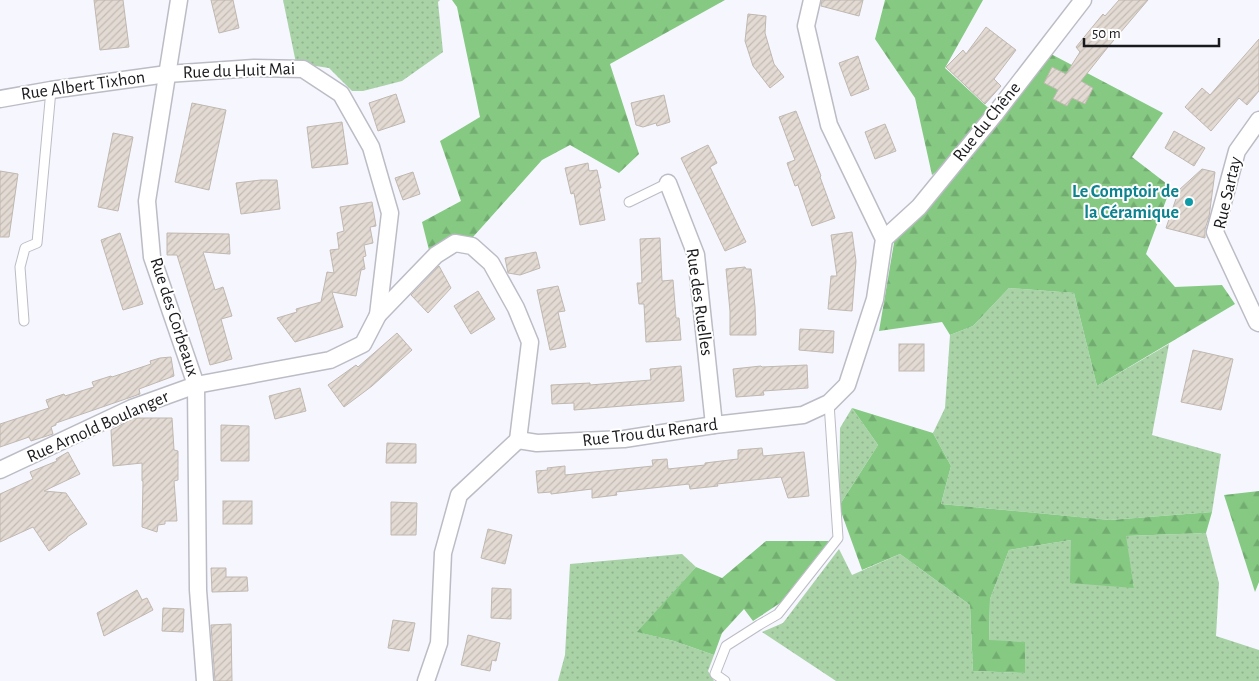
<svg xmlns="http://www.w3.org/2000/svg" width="1259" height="681" font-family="'Alegreya Sans',sans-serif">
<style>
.grass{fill:url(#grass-dots)}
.forest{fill:url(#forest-firs)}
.building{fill:url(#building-hatch);stroke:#c0b8b0}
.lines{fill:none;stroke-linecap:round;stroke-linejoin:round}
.service-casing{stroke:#bcbcc6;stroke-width:11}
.minor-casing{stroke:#bcbcc6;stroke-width:19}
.service{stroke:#fff;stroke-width:9}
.minor{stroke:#fff;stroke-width:16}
.culture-dot{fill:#0f9aa8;stroke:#fff;stroke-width:2}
.labels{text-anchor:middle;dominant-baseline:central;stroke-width:4;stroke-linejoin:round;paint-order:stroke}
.street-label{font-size:18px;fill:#1a1a1e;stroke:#fff}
.culture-label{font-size:18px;font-weight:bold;fill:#0d838f;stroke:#fff;text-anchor:end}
</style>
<defs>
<pattern id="grass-dots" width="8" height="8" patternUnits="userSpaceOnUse" patternTransform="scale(1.25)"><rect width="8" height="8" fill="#a9d2a7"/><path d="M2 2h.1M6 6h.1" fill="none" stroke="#91b48f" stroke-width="1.8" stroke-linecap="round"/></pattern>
<pattern id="forest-firs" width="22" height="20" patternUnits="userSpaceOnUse" patternTransform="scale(1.25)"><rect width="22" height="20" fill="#85c982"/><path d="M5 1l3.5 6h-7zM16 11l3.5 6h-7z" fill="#72ac70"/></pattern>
<pattern id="building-hatch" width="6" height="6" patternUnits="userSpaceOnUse" patternTransform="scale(1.25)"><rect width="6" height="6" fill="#e3dbd3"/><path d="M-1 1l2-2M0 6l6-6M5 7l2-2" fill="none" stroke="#c2bbb5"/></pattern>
</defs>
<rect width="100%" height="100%" fill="#f6f6fe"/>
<g class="grass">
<polygon points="283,0 440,0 438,2 443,52 402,81 363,91 352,91 329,68 296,63"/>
<polygon points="1009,288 1074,293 1097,386 1169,344 1152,435 1221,454 1212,512 1110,520 941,504 951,466 933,433 945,408 950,335 973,326"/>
<polygon points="852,408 878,445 839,506 840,428"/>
<polygon points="1206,533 1219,583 1216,636 1259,650 1259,681 836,681 762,632 783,623 839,549 852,575 900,554 970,605 973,671 1025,673 1024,642 989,641 990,599 1009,550 1071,540 1134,588 1125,536"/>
<polygon points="682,554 696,567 638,632 674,641 714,655 708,671 714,681 558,681 565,655 570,564"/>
</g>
<g class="forest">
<polygon points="452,0 725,0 610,64 639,154 619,173 570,145 542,160 473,237 430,254 422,222 461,201 440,141 480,117 457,7"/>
<polygon points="885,0 983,0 945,68 998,117 1051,54 1163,113 1132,157 1171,187 1146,254 1175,287 1222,285 1235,304 1097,386 1074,293 1009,288 973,326 950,335 942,322 879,331 895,237 981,135 932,175 915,98 875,39"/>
<polygon points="852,408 933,433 951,466 941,504 1110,520 1212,512 1206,533 1126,536 1134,588 1070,583 1071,540 1009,550 990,599 989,640 1025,642 1025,673 973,671 970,605 900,554 862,570 839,506 878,445"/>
<polygon points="1259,491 1259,582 1255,592 1224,495"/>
<polygon points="766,541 829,541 780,603 753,621 744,609 722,633 714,655 674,641 637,632 696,567 722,578"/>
</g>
<g class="building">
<polygon points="94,0 123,0 129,47 100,50"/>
<polygon points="211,0 233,0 239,28 219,33"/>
<polygon points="822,0 863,0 859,16 821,6"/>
<polygon points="1119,0 1148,0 1108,47 1081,81 1093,88 1085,104 1072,98 1067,106 1053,99 1058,90 1044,83 1052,67 1066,74 1080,52 1076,47 1103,14 1105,16"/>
<polygon points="748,14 766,16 765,33 774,64 784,77 770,88 753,66 745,41"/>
<polygon points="986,27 1016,50 994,79 1001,86 985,104 946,67 963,50 966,54"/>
<polygon points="1259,39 1259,91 1247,105 1239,98 1211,131 1185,107 1202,88 1210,95"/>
<polygon points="858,56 869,89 851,96 839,63"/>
<polygon points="396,94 405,122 378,131 369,103"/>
<polygon points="664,95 670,122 657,126 656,123 643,127 636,125 631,103"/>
<polygon points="192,103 226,110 209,190 175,182"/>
<polygon points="796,111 821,176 820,177 835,218 812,226 798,185 795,186 787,163 795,160 779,117"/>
<polygon points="342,122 348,164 312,168 307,127"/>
<polygon points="885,124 896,151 875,159 865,132"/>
<polygon points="1174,131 1205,148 1194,166 1165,148"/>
<polygon points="113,133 133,137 118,211 98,207"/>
<polygon points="708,145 717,163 710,167 746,242 725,251 681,158"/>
<polygon points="588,163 589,171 597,170 601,188 599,188 605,220 580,225 574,193 571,194 565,168"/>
<polygon points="1202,169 1215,172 1209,217 1205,229 1205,238 1166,228 1179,190"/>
<polygon points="0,171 18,174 9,237 0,237"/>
<polygon points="413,172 420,194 403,200 395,178"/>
<polygon points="261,180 277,180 280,209 241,214 236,183"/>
<polygon points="372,202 376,226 370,227 373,243 364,245 366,256 363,257 365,269 361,270 356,296 332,292 343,327 295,342 277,318 297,312 296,309 321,302 327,272 334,273 330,250 339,249 337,233 344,231 340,207"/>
<polygon points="852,232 856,261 852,311 828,309 831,276 837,276 831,235"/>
<polygon points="120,233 143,304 123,310 101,240"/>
<polygon points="167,233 229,234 230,254 203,252 215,290 223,287 232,316 221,319 232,359 210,365 197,320 177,255 167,255"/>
<polygon points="660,238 662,281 673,280 676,318 679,318 681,340 646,342 644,304 639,304 637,283 642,283 640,239"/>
<polygon points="536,252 540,268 520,275 508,273 505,258"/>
<polygon points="439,266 451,288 428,313 411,295"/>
<polygon points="745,267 746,269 751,269 755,307 756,335 730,335 730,311 726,269"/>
<polygon points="558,286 565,311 558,312 566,347 550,350 537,290"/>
<polygon points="478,291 495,319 471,334 454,306"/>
<polygon points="800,329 834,331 833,353 799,350"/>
<polygon points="397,333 412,350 372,386 344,407 328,385 356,365 358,367"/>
<rect x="899" y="344" width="25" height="27"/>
<polygon points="1193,350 1233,359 1221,410 1181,402"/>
<polygon points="171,357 174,376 139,389 140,394 56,423 56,425 51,427 53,434 31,441 29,437 0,447 0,424 49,408 46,400 64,394 65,396 94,387 92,382 111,376 112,377 151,364 150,361 160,358"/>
<polygon points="807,365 808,388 763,391 764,395 736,397 733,369 761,366 762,367"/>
<polygon points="681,366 684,401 574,410 574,403 552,404 551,385 590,383 590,385 651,380 650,369"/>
<polygon points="300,388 306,411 275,419 269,396"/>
<polygon points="134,418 172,418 174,450 178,451 178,480 174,481 177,521 165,521 165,524 158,525 157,532 142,527 143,481 142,481 142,463 113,466 111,430"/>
<polygon points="221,425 249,426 249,461 221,461"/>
<polygon points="387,443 416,444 416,463 386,463"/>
<polygon points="762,448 763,456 804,452 809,496 788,498 781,477 717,484 718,486 690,489 689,484 616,492 617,495 592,498 592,489 551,494 551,492 538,493 536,471 548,470 547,468 565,466 565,475 653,466 652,460 667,459 668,469 705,465 705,463 738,459 738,450"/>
<polygon points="68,452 80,474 44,491 66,493 87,524 67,537 67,538 59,544 49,551 33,527 0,542 0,494 33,479 30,472 57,461 56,459"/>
<rect x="223" y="501" width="29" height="23"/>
<polygon points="391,502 417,503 416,535 391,535"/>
<polygon points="488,529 512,535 505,564 481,558"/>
<polygon points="211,568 226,568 226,577 247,577 248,591 212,592"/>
<polygon points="492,588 511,589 511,619 491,618"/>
<polygon points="137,590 142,600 147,598 153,610 104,636 97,613"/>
<polygon points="163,608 184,609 183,632 162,631"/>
<polygon points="393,620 415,623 409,651 388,648"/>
<polygon points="231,624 232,681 215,681 211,625"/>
<polygon points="468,635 500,643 496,661 492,660 490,671 461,665"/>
</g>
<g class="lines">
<g class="service-casing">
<g id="service">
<polyline points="629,202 668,183"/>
<polyline points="24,321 20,267 25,248 37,243 51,90"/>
<polyline points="725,681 715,674 726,646 759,625 778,614 838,538 829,403"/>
</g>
</g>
<g class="minor-casing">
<g id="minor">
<polyline points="179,0 147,201 152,257 196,385 198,590 205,681"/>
<polyline points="0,99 51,90 167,74 254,68 303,69 341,94 371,147 390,213 378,315"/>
<polyline points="1259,120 1237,151 1215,232 1257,322 1259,323"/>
<polyline points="668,183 696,255 714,425"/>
<polyline points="884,239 919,207 995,114 1083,0"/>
<polyline points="0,470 132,408 196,385 330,360 363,344 378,315 436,255 455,243 472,246 491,263 516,308 530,342 518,440 537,443 624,439 714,425 803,415 829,403 847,385 875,299 884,239 829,125 806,26 812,0"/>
<polyline points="426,681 439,643 443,553 459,495 518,440"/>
</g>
</g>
<use href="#service" class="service"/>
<use href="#minor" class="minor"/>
</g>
<circle class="culture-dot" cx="1189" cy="202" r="5"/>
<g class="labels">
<g class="street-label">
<text transform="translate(239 71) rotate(-2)">Rue du Huit Mai</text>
<text transform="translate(83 86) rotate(-8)">Rue Albert Tixhon</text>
<text transform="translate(987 122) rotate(-51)">Rue du Chêne</text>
<text transform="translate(1228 193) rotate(-77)">Rue Sartay</text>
<text transform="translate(699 302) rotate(82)">Rue des Ruelles</text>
<text transform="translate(174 317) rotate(72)">Rue des Corbeaux</text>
<text transform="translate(98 427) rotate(-24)">Rue Arnold Boulanger</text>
<text transform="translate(650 433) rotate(-7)">Rue Trou du Renard</text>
</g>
<g class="culture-label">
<text x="1179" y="192">Le Comptoir de<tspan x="1179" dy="21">la Céramique</tspan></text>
</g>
</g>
<path d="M1084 38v8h135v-8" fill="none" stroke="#1a1a1e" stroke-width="2.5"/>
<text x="1092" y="38" font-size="15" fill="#1a1a1e" stroke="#ffffff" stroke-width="4" paint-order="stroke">50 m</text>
</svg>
